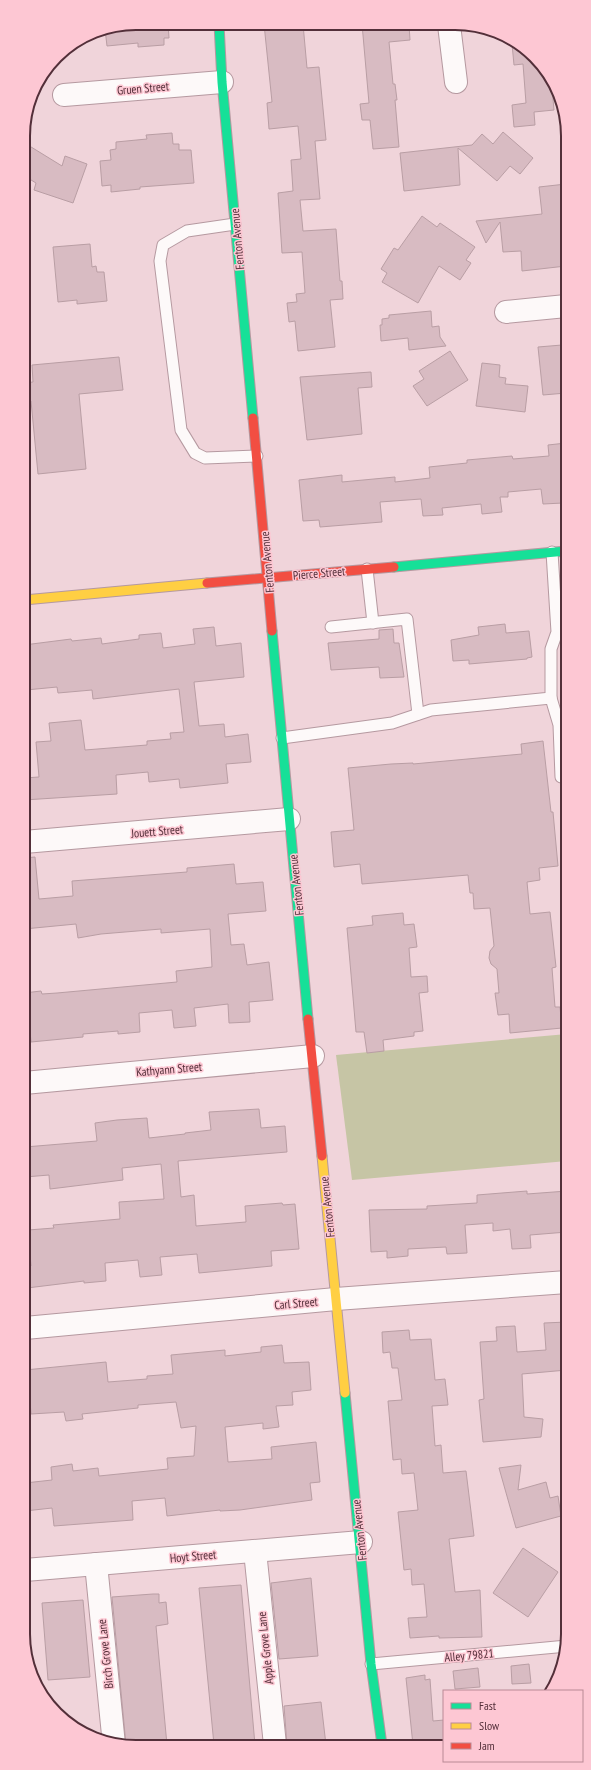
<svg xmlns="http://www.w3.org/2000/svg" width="591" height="1770" font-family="'PT Sans Narrow',sans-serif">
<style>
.green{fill:#c6c5a5}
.building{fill:#d8bbc2;stroke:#b99ea4}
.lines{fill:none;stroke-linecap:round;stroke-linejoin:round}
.lane-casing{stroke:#b599a0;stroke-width:13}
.street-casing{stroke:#b599a0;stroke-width:24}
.fast-casing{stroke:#b599a0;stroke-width:11}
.slow-casing{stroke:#b599a0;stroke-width:11}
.jam-casing{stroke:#b599a0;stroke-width:11}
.lane{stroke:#fdf9f9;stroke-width:11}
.street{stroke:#fdf9f9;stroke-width:22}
.fast{stroke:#16e098;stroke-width:9}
.slow{stroke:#ffcf43;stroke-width:9}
.jam{stroke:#f24e42;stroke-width:9}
.labels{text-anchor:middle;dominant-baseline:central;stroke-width:3;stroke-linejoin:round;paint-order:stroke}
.street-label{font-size:12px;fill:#532f39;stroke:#fdc7d3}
.rim{fill:none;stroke:#532f39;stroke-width:2}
</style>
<rect width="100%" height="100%" fill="#f0d4da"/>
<polygon class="green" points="567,1034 567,1161 352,1180 336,1055"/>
<g class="building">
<polygon points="136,23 168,23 169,38 164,38 164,45 138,47 138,43 107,46 105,29"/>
<polygon points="264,24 303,24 307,68 319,67 326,140 315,141 320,199 300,200 303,231 336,229 340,281 342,281 343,299 330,300 335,347 298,351 295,321 289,322 287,303 297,302 296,294 305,293 302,252 282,253 278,193 293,191 291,160 301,159 298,126 269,129 267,103 272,102"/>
<polygon points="362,24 409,25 410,40 389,42 393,84 395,84 397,100 395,100 399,147 373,149 370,120 362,120 360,104 369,103"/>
<polygon points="512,44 535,56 552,88 554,110 534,112 535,125 514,127 512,105 526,103 523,64 514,65"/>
<polygon points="503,132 533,158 520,174 510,166 497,181 458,148 460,185 404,191 400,153 472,145 482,134 493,144"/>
<polygon points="172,133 173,144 179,144 179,150 191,150 194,183 140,187 140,189 111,192 111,185 102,186 100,161 111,160 110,150 116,149 116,142 147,139 146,135"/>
<polygon points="23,142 62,166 65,156 87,164 73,203 34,190 36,183 23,175"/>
<polygon points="566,184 566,266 522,271 521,251 503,252 500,222 486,243 476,221 542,214 539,187"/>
<polygon points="422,216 437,227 440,223 475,247 466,260 471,263 460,280 439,266 418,303 382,282 387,273 381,269 394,248 398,250"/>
<polygon points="90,244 92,267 96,266 97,272 104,272 107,301 77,304 77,300 58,302 53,247"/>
<polygon points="431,311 432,327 439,326 440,337 446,346 409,350 408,338 381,341 380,325 382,325 382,319 389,318 389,315"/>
<polygon points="562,345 562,352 566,351 566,393 543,395 538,347"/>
<polygon points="450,351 468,380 427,406 413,386 424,379 419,371"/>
<polygon points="119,357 123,390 79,394 86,469 38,474 31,401 24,402 24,383 33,382 32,365"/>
<polygon points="482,363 500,365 499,377 506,378 505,384 528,386 525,412 476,406"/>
<polygon points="371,372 372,387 358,388 362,434 307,440 300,377"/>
<polygon points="566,443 566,496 563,496 563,503 543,504 541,489 508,492 508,497 500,497 502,512 482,514 481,504 442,508 443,515 423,516 421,499 380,502 382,522 320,527 319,520 303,521 299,480 342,475 342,482 395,477 395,482 430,478 429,467 467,463 467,460 512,456 513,459 549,456 548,445"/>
<polygon points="505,624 506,633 529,631 532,657 527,658 527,659 469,664 469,660 453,661 451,640 479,635 478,627"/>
<polygon points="214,627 216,646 241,643 244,677 194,682 199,726 224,724 225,737 248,734 251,762 226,764 228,783 180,788 179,779 149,782 148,772 116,775 117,794 24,800 24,778 39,777 36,742 51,741 49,723 81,720 85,750 147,745 147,741 171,739 170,733 184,732 179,689 93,699 92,690 58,693 57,687 26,690 24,645 71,639 72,641 101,638 102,644 139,639 139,635 161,633 163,648 195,644 193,629"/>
<polygon points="393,629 394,643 399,643 404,677 380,678 379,667 331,670 328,643 379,639 379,630"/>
<polygon points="543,741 551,812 553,812 558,866 539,868 540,880 527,882 530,914 550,912 556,967 552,968 555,1007 560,1007 562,1028 510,1033 509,1014 498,1015 495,993 499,993 497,969 491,964 489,958 490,951 494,946 490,908 474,909 473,893 470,893 468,875 362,884 360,864 334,867 331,832 354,830 348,768 391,764 413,763 413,764 522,754 521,744"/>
<polygon points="35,857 39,899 73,896 72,881 187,872 187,868 234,864 236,884 263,882 266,911 228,914 231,945 244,944 247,965 269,962 273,1000 249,1002 250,1022 229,1023 228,1004 194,1008 196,1026 174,1028 172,1010 139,1013 140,1032 118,1034 118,1031 83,1034 83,1037 31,1042 29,1021 24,1021 24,993 41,991 42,994 57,993 177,982 176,971 212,967 210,929 161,933 161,929 101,934 78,938 76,924 24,929 24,858"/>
<polygon points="403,913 404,925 414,924 417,947 409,948 411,977 427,976 428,992 419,993 423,1031 414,1032 414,1036 383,1040 384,1051 367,1053 364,1032 356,1032 347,928 373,925 372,916"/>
<polygon points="259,1109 261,1128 285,1126 287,1152 178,1161 181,1197 194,1195 196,1226 246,1222 245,1206 282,1203 283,1205 295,1204 299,1249 271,1251 272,1266 199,1273 197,1254 160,1257 162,1275 140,1277 138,1260 105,1263 106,1281 84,1283 84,1281 27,1288 25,1267 31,1266 28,1230 54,1228 53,1225 120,1219 119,1202 164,1199 161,1164 122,1168 123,1180 50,1189 49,1175 25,1177 25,1147 97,1141 95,1123 117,1120 147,1118 149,1138 185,1134 185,1133 211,1130 209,1112"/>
<polygon points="527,1191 527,1194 567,1191 567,1232 530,1235 531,1248 512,1249 510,1229 493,1231 493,1223 465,1225 467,1253 447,1254 446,1247 408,1249 408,1256 387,1258 387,1251 371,1252 369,1210 427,1209 427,1206 477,1203 477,1195"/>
<polygon points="567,1322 567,1370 522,1374 524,1417 543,1419 541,1437 483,1442 479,1400 484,1399 480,1342 497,1341 496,1327 515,1326 517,1352 546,1350 544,1323"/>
<polygon points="409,1330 410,1340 431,1339 435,1380 445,1379 448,1405 432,1406 435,1446 441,1445 443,1473 466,1471 474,1536 449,1539 455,1592 480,1590 482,1637 439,1638 439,1636 410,1638 408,1618 427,1617 424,1584 412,1585 411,1569 404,1570 398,1512 418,1510 414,1473 402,1474 401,1459 393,1460 388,1401 402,1400 398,1368 392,1368 390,1352 383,1353 382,1332"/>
<polygon points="282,1345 284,1363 309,1362 311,1390 292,1392 293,1405 276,1406 279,1427 263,1429 263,1423 225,1427 228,1462 272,1459 271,1447 316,1442 320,1482 310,1483 312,1500 240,1510 220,1511 220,1510 167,1516 165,1498 132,1501 133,1520 54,1526 52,1508 25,1511 25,1483 52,1480 51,1467 72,1464 73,1471 98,1468 99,1476 168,1469 167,1458 194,1456 196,1426 181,1428 176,1402 138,1405 138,1408 82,1414 83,1419 66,1421 64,1412 31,1414 29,1389 25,1389 25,1370 106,1362 108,1382 147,1379 147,1376 173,1374 171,1355 225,1350 225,1356 261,1352 261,1347"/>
<polygon points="521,1465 518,1490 546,1482 550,1498 558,1496 561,1516 516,1528 499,1468"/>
<polygon points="523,1548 558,1572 528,1617 493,1593"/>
<polygon points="311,1578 318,1656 279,1659 271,1583"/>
<polygon points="241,1585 255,1745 214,1745 199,1588"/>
<polygon points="153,1594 159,1594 159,1603 166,1602 168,1624 156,1626 167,1745 126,1745 112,1597"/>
<polygon points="83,1600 90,1677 48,1680 42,1603"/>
<polygon points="529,1664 531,1683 512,1684 511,1666"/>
<polygon points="478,1668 480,1687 455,1689 453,1671"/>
<polygon points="425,1675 425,1680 430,1679 433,1721 444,1720 444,1745 413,1745 406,1678"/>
<polygon points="321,1702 326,1745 287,1745 284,1706"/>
</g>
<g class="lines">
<g class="lane-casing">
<g id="lane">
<polyline points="235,224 187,231 163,245 160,261 181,430 195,453 205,458 257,456"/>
<polyline points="367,569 373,623"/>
<polyline points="331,627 407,619 418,714"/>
<polyline points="551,698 559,725 561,777"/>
<polyline points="282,738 392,723 431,710 551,698 551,649 557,632 552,552"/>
<polyline points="371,1664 567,1646"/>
</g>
</g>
<g class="street-casing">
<g id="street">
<polyline points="449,25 456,82"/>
<polyline points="64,95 222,82"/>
<polyline points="506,312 566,306"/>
<polyline points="24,842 289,819"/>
<polyline points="24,1083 313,1056"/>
<polyline points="25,1328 336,1299 567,1282"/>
<polyline points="255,1551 275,1745"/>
<polyline points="96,1564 114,1745"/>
<polyline points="25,1570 361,1542"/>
</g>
</g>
<g class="fast-casing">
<g id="fast">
<polyline points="219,24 222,82 253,418"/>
<polyline points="394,567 566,551"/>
<polyline points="272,631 308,1019"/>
<polyline points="345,1393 371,1664 382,1745"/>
</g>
</g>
<g class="slow-casing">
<g id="slow">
<polyline points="24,600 207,583"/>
<polyline points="322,1156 345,1393"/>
</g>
</g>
<g class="jam-casing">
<g id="jam">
<polyline points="253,418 272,631"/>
<polyline points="207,583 394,567"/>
<polyline points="308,1019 322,1156"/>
</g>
</g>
<use href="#lane" class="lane"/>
<use href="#street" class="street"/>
<use href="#fast" class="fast"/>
<use href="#slow" class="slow"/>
<use href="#jam" class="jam"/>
</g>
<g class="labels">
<g class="street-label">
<text transform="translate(143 88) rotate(-5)">Gruen Street</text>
<text transform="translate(237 239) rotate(-95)">Fenton Avenue</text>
<text transform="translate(267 562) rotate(-95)">Fenton Avenue</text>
<text transform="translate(319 573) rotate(-5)">Pierce Street</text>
<text transform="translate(157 831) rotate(-5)">Jouett Street</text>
<text transform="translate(296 885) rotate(-96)">Fenton Avenue</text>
<text transform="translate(169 1069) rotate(-5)">Kathyann Street</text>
<text transform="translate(327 1207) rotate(-96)">Fenton Avenue</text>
<text transform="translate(296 1303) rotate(-5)">Carl Street</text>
<text transform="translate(359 1530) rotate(-96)">Fenton Avenue</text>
<text transform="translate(193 1556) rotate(-5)">Hoyt Street</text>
<text transform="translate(265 1648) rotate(-96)">Apple Grove Lane</text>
<text transform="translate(105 1654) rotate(-96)">Birch Grove Lane</text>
<text transform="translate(469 1655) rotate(-5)">Alley 79821</text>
</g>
</g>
<path d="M0 0H591V1770H0ZM136 30H455A106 106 0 0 1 561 136V1634A106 106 0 0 1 455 1740H136A106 106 0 0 1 30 1634V136A106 106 0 0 1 136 30Z" fill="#fdc7d3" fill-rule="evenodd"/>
<path class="rim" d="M136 30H455A106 106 0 0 1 561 136V1634A106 106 0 0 1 455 1740H136A106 106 0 0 1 30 1634V136A106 106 0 0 1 136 30Z"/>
<rect x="443" y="1690" width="140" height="72" fill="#fdc7d3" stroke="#b98a95"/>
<rect x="451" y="1703" width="20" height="6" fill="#16e098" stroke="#b98a95"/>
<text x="479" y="1710" font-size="12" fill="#532f39">Fast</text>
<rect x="451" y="1723" width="20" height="6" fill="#ffcf43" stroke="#b98a95"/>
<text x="479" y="1730" font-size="12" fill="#532f39">Slow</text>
<rect x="451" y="1743" width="20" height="6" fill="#f24e42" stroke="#b98a95"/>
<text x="479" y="1750" font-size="12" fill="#532f39">Jam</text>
</svg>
